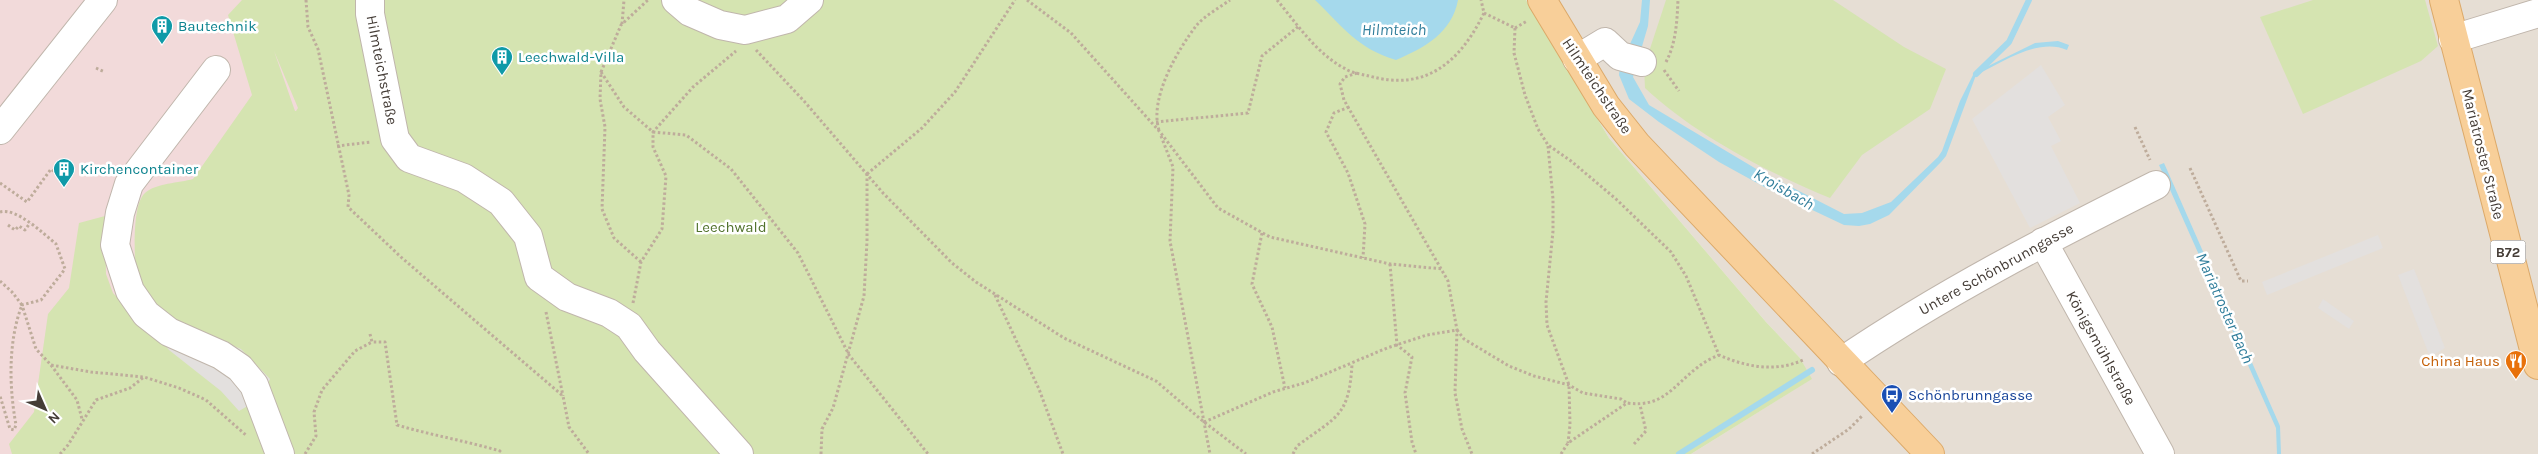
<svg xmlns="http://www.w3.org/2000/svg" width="2538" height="454" font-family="Karla,sans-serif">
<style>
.residential{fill:#e6ded4}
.medical{fill:#f2dada}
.green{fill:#d5e4b1;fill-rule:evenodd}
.parking{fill:#e3e0de}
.water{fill:#a5d9ec}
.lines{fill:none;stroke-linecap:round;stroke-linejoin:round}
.stream{stroke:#a5d9ec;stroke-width:6}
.minor-casing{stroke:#c0b6ac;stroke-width:30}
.major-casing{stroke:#dca969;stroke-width:30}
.path{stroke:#beac9b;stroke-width:3;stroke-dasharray:2.5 2.5;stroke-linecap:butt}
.minor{stroke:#fff;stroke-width:28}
.major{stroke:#f8cf99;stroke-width:28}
.labels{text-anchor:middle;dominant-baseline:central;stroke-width:5;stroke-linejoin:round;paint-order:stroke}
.shield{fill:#fff;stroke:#7c7672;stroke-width:1}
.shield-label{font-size:14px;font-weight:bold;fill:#443c36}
.culture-label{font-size:15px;fill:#0d838f;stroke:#fff;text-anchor:start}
.street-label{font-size:15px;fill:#443c36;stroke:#fff}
.park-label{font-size:15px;fill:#51722c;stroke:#fff}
.food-label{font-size:15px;fill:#c56008;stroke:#fff;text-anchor:end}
.transit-label{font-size:15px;fill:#164399;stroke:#fff;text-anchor:start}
.water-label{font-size:16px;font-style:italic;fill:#317e9b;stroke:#fff}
</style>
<rect width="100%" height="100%" fill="#f2ede6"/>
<polygon class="residential" points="1526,0 2538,0 2538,454 1691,454 1811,379 1800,358 1766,322 1609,138"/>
<polygon class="medical" points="0,0 279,0 576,454 0,454"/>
<g class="green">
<path d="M242,0H1526L1609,138L1766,322L1800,358L1812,379L1691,454H12L9,444L34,412L48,314L69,288L79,223L105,216L106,274L113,293L138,319C138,293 127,209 145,193C156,183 179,183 193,179L252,95L228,15ZM274,51L298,108L296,111H295Z"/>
<path d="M1666,0H1833L1904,47L1946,69L1930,109L1862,155L1830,198C1767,172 1695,135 1645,88L1644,67Z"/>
<polygon points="2313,0 2425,0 2438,46 2421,61 2303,114 2260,17"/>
</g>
<g class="parking">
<polygon points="2041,65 2065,105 2048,117 2061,141 2051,146 2080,203 2030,228 1972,119"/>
<polygon points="2378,235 2383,248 2267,295 2262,282"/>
<polygon points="2414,269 2445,348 2430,357 2398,275"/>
<polygon points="2323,299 2354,321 2349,329 2318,308"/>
<polygon points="167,319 241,349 270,379 265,390 251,404 239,411 221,391 169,350 155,333"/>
</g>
<g class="water">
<path d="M1315,0H1458C1452,33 1424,48 1396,60C1358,49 1342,26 1315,0Z"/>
<path d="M1642,0H1650L1648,26L1633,77L1649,105L1758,170L1844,214L1862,213L1891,202L1938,157L1942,151L1960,101L1974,73L2035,43L2058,41L2069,45L2067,50C2038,37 2002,63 1976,75L1946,156L1941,162L1889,215L1870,224L1859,226L1844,225L1768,189L1719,162L1659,122L1629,99L1619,75L1620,66L1640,22Z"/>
<polygon points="2164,163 2280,426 2281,454 2277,454 2276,428 2159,165"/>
</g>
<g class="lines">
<g class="stream">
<polyline points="1976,74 2009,42 2029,0"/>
<polyline points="1679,454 1812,370"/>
</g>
<g class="minor-casing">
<g id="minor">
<polyline points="370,0 370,14 395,139 409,158 464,178 501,202 528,236 539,277 567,297 609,313 629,326 647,351 739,454"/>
<polyline points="676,0 690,12 720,25 745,30 787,19 809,0"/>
<polyline points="2453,39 2538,13"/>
<polyline points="1577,59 1605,42 1620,56 1642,62"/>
<polyline points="216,70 129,184 120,213 115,245 130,291 146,314 169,332 221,355 240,368 254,385 280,454"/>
<polyline points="0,130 103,0"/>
<polyline points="2043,242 2160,454"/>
<path d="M1841,362C1941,294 2048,239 2156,185"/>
</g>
</g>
<g class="major-casing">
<g id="major">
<polyline points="1542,0 1606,106 1637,145 1930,454"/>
<polyline points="2444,0 2538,365"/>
</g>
</g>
<g class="path">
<polyline points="306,0 308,27 318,49 349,195 348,207 402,258 563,396 569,427 589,454"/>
<polyline points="1027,0 1071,33 1160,132 1218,208 1270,237 1390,264 1443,269"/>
<path d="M1277,0C1297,24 1316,53 1344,68C1351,73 1361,74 1369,76C1426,92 1460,62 1484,13L1481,0"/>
<polyline points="1484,13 1515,28"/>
<polyline points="622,24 624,0"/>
<path d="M1515,28L1514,53L1525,95L1538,129L1548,145L1571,161L1616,199L1671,252L1686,276L1719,355C1746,367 1777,373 1805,359"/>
<polyline points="1515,28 1527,21"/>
<polyline points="756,50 804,101 883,193 952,263 976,282 1064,338 1156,381 1204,422 1246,454"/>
<path d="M1666,62C1676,43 1677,22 1678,0"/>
<polyline points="96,68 105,72"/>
<polyline points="1664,70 1679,91"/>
<polyline points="601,72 624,107 653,132 686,135 731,169 798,253 849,355 928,454"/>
<polyline points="1357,73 1345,77 1340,84 1344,100 1448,281 1457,330 1455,393 1462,429 1472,454"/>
<polyline points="1349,107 1334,113 1326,132 1348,173 1365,224 1363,258"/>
<polyline points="1156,122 1248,113 1262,56 1299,26"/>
<polyline points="2135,127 2150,160"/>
<path d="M1159,130C1149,99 1177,51 1196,26C1204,16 1219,8 1230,0"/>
<polyline points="1161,136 1173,167 1170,241 1210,454"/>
<polyline points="337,146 371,142"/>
<polyline points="1548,146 1553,199 1553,231 1546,302 1547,325 1569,385 1570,425 1568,443"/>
<polyline points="2190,168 2241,281 2248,281"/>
<polyline points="867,174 922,128 955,92 1015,0"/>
<polyline points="0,183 27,202 51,169 55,172"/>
<path d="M0,212C16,207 44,234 56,244L65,269L41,300L22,305L36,349L51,365L91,372L144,377L179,388L206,400L247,436"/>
<polyline points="8,225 15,230 19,226 25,230 30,223"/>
<polyline points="1262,233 1252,284 1272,327 1285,388"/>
<polyline points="641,262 614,238 602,209 605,127 600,99 601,72 621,25 648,0"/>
<polyline points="1390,264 1397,345 1412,357 1405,393 1412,442 1416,454"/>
<path d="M0,281L12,292L22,305C8,341 9,387 16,425L14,430L10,429L0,396"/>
<polyline points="995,295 1039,389 1063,454"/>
<polyline points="633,303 641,262 662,229 666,176 653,147 653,132 693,87 736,51"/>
<polyline points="546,312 563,396"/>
<path d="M370,334L372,342H385L397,425C431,435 466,441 500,451L498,454"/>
<polyline points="51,365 77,400 82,419"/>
<polyline points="1204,422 1273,392 1304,383 1387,348 1427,335 1457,330 1464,339 1509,366 1534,376 1569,385 1583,393 1621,399 1627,403"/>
<polyline points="1634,444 1646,431 1640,405"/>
<polyline points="60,454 68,445 96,400 130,388 144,377"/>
<polyline points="305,454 316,436 314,412 322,390 355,351 372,342"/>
<polyline points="821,454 822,429 833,408 864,296 867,241 867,175"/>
<path d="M1293,454L1297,446C1337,416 1349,417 1352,364"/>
<path d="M1561,454L1568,443L1627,403C1663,408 1673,386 1698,367C1704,362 1712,358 1719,355"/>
<polyline points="1812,454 1849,429 1862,416"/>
</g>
<use href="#minor" class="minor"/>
<use href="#major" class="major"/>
</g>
<defs>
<g id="building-pin" transform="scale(1.125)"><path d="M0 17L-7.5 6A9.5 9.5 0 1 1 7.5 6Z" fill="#0f9aa8" stroke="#fff"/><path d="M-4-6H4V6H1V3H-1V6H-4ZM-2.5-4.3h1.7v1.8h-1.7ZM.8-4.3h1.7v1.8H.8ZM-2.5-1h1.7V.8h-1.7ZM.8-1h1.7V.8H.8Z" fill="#fff"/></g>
<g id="restaurant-pin" transform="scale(1.125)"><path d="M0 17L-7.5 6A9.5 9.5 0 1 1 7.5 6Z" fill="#e8710a" stroke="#fff"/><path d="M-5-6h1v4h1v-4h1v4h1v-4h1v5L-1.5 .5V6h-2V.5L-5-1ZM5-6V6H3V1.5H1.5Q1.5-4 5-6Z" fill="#fff"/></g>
<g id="bus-pin" transform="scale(1.125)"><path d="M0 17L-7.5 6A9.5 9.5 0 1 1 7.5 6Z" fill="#1a4fb4" stroke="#fff"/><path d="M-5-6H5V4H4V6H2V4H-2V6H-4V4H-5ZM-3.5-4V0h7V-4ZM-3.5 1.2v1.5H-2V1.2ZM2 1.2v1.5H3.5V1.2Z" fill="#fff"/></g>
</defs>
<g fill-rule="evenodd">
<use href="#building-pin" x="162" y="26"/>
<use href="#building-pin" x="502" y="57"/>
<use href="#building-pin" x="64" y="169"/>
<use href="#restaurant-pin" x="2516" y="361"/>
<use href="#bus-pin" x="1892" y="395"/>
</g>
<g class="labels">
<rect class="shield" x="2490.5" y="240.5" width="35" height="23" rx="4"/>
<g class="shield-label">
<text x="2508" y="252">B72</text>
</g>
<g class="culture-label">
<text x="178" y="26">Bautechnik</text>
<text x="518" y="57">Leechwald-Villa</text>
<text x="80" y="169">Kirchencontainer</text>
</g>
<g class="street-label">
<text transform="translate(382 70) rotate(79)">Hilmteichstraße</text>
<text transform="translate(1597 86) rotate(56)">Hilmteichstraße</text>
<text transform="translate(2483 154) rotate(76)">Mariatroster Straße</text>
<text transform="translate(1996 269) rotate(-29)">Untere Schönbrunngasse</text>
<text transform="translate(2101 348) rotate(61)">Königsmühlstraße</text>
</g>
<g class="park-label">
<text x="731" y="227">Leechwald</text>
</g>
<g class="food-label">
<text x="2500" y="361">China Haus</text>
</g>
<g class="transit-label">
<text x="1908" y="395">Schönbrunngasse</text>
</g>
<g class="water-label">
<text x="1394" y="29">Hilmteich</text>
<text transform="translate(1784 189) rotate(30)">Kroisbach</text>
<text transform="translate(2225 308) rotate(66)">Mariatroster Bach</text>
</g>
</g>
<g transform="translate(45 409) rotate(135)" stroke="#ffffff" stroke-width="4" paint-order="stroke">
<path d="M0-4L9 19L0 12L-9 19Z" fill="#443c36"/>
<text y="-8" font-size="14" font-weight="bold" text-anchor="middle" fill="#443c36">N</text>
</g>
</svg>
